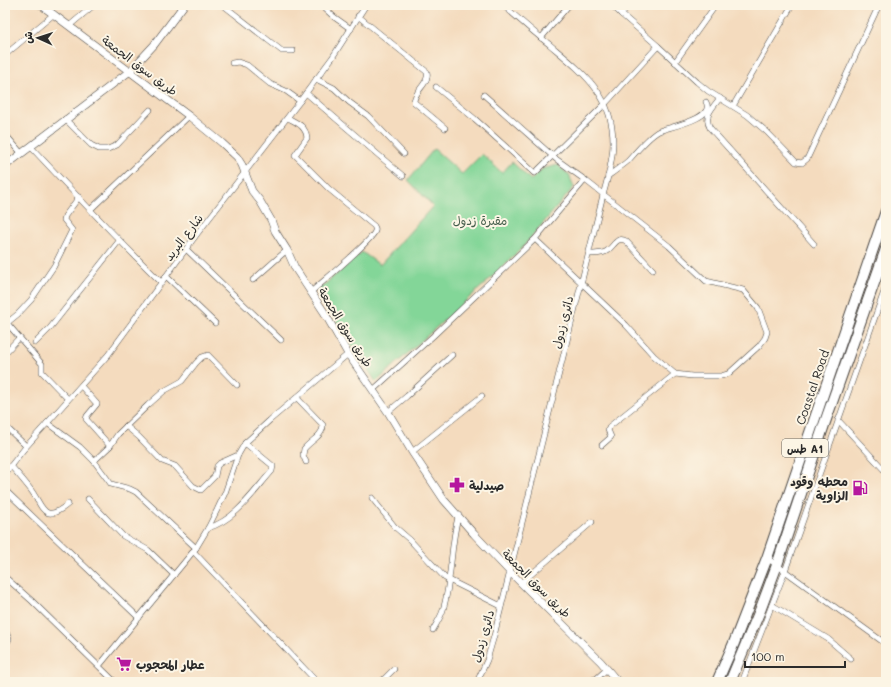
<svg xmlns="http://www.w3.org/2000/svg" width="891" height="687" font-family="Mali,'Playpen Sans Arabic',sans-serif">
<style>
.green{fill:#83d698;stroke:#578062}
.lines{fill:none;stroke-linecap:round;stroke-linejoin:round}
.street-casing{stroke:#494541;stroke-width:6}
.secondary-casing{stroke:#494541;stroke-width:8}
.highway-casing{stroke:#494541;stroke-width:12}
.street{stroke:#fff;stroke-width:5}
.secondary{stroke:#fff;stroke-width:7}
.highway{stroke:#fff;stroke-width:10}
.labels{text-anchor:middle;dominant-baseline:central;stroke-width:4;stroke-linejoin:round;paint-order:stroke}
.shield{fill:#fcf5e5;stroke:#6a6863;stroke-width:1}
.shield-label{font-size:11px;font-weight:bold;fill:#2b2b2b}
.street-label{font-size:12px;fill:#2b2b2b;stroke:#fcf5e5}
.park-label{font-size:12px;fill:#455e4c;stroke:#fcf5e5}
.poi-label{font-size:12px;font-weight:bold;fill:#2b2b2b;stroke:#fcf5e5;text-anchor:start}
</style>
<rect width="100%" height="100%" fill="#fcf5e5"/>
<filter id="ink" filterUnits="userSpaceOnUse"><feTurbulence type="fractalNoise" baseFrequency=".025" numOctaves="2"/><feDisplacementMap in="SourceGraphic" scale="8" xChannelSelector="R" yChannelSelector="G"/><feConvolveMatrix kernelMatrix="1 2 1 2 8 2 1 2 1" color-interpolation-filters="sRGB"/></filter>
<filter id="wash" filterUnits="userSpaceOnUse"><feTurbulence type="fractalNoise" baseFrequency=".012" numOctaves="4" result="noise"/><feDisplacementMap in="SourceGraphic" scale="16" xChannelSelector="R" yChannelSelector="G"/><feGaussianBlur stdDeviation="0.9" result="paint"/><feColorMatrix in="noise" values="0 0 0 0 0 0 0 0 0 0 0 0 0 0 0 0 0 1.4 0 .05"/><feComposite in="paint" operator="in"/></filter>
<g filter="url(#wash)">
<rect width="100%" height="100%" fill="#f4dbbe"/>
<polygon class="green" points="434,149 462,174 482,154 502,173 512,162 531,180 542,169 558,165 569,175 574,187 522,248 489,280 376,382 317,291 362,252 380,265 433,206 408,180"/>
</g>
<g filter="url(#ink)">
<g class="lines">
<g class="street-casing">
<g id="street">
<polyline points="223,5 282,51 293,51"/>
<polyline points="321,5 334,17 351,29"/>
<polyline points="612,5 621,14"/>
<polyline points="629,5 621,14 658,46"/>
<path d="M358,16L427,72C430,83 414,91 414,102L445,128"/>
<polyline points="69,26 94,5"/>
<polyline points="541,38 569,5"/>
<polyline points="5,55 54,14"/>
<polyline points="675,62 713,9"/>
<polyline points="232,63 238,62 247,65 270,84 286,91 300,101"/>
<polyline points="316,79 334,88 349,102 368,116 404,154"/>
<polyline points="436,87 475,119 535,173 605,104 658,46 697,82 708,91 747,115 767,132 796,162 802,163 807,159 879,5"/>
<polyline points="306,93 403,176"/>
<polyline points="484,95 556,159 585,180"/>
<path d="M720,98C713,107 703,116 710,128L814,244"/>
<polyline points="733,106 792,5"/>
<path d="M288,118C297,123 306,126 307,138L295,155L329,189L374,226C375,228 376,229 375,231C373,240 321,283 311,292"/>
<polyline points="65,119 91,145 99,149 108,149 117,145 150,110"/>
<polyline points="5,134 22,154"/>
<path d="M31,147C74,193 117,239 162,283"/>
<path d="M608,176C615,171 622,166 628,161C635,153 650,135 659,131C668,127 716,119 706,102"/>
<polyline points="91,209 189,116"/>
<polyline points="186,249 281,340"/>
<path d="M589,254C594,254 600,254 605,252C613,249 616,235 626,241L653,270"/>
<polyline points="166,276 215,323"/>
<polyline points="253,280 287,250"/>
<polyline points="35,343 50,328 119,241"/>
<polyline points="5,353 19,338"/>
<polyline points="81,386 97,404 87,416 86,419 110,446"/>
<polyline points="373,390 433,336 535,239 585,180 669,246 706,281 743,290 758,308 767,332 765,338 759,346 728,374 721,376 692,376 675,374 654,356 626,325 535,239"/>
<path d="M297,398L323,425C324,435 309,442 304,449L303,455L306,462"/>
<polyline points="68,399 42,372 42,364 7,323 18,314 31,300 54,266 72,230 64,220 65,216 79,197"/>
<polyline points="388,412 407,396 452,355"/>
<polyline points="838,420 886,472"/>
<polyline points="47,423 80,447 94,461 111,484 130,489 136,492 196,548"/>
<polyline points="5,426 26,446"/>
<polyline points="126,426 139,437 162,461 175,466 193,486 201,490 215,476 217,466 220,463 238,455"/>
<polyline points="602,445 611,437 608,430 610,426 675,374"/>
<polyline points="412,452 482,396"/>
<polyline points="94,461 110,446 118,434 148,405 164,391 182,381 196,363 202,357 208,355 237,385"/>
<path d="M11,466C18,474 25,482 31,490C43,506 43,525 68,504"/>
<polyline points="5,473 24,449 108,355 197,234 300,101 332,58 366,5"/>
<polyline points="5,490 139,618"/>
<polyline points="372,498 395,527 410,540 445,578 501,606"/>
<polyline points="88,499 123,536 148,550 174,575"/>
<path d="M208,528C236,520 254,491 272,471L273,466L245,443"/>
<polyline points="193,551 317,682"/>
<polyline points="767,558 886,644"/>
<polyline points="5,577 32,601 115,682"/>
<polyline points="521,583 592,522"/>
<polyline points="772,605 828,639 851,659"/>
<polyline points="5,630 9,639 5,646"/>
<path d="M433,630C436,624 441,617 443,610C452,580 450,548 458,517"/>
<polyline points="99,666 196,548 208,528 217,510 225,493 238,455 245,443 270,420 348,354"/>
<polyline points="381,682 394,669"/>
<path d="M477,682L487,660L494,636L603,195C608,178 613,160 613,142C613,94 582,72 549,44C533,32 518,18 503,5"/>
<polyline points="584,682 596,679 607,669"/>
<polyline points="742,682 785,571 886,286"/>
</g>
</g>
<g class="secondary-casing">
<g id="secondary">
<polyline points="41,5 189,116 222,143 237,157 242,165 252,191 260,201 271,220 275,231 287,250 295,268 324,312 348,354 388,412 412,452 444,500 474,534 510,572 601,662 618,682"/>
<polyline points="5,166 130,71 154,45 184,5"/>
</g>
</g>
<g class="highway-casing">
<g id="highway">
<polyline points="717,682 734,643 767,558 886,211"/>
<polyline points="730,682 761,608 777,565 824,425 886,249"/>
</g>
</g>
<use href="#street" class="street"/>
<use href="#secondary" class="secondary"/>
<use href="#highway" class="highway"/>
</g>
</g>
<defs>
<g id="pharmacy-bare" transform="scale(1.2)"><path d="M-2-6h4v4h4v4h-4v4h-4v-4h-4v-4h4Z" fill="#b5179e" stroke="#fcf5e5" stroke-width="2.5" paint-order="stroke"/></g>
<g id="fuel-bare" transform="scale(1.2)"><path d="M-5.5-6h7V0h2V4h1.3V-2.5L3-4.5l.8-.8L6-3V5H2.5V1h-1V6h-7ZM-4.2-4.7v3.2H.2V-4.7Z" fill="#b5179e" stroke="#fcf5e5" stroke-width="2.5" paint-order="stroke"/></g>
<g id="supermarket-bare" transform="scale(1.2)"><path d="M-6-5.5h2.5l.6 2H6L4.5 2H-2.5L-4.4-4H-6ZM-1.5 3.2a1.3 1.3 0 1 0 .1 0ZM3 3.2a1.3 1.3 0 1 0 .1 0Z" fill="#b5179e" stroke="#fcf5e5" stroke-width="2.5" paint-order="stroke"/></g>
</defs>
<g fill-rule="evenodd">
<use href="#pharmacy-bare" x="457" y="485"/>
<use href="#fuel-bare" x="860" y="488"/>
<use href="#supermarket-bare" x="124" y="664"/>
</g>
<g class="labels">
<rect class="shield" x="782" y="439" width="46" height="18" rx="3"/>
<g class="shield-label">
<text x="805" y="448">طس A1</text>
</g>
<g class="street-label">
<text transform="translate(140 65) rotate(37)">طريق سوق الجمعة</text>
<text transform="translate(183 237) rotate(-53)">شارع البريد</text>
<text transform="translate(562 322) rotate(-76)">دائرى زدول</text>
<text transform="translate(346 327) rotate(58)">طريق سوق الجمعة</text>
<text transform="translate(812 387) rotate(-71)">Coastal Road</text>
<text transform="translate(537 583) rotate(45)">طريق سوق الجمعة</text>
<text transform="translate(482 636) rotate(-74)">دائرى زدول</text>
</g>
<g class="park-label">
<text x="480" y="220">مقبرة زدول</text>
</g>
<g class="poi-label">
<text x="848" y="481" text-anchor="end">محطه وقود<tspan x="848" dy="14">الزاوية</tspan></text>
<text x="469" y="485">صيدلية</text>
<text x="136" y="664">عطار المحجوب</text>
</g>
</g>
<rect width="891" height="687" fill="none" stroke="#fcf5e5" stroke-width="20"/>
<g transform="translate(38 38) rotate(273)" stroke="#fcf5e5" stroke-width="3" paint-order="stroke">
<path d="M0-3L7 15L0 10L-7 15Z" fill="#2b2b2b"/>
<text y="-6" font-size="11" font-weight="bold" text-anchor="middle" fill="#2b2b2b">ش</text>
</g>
<path d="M745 661v6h100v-6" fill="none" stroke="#2b2b2b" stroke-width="2"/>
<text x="751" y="661" font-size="12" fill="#2b2b2b" stroke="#fcf5e5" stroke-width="3" paint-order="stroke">100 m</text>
</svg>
